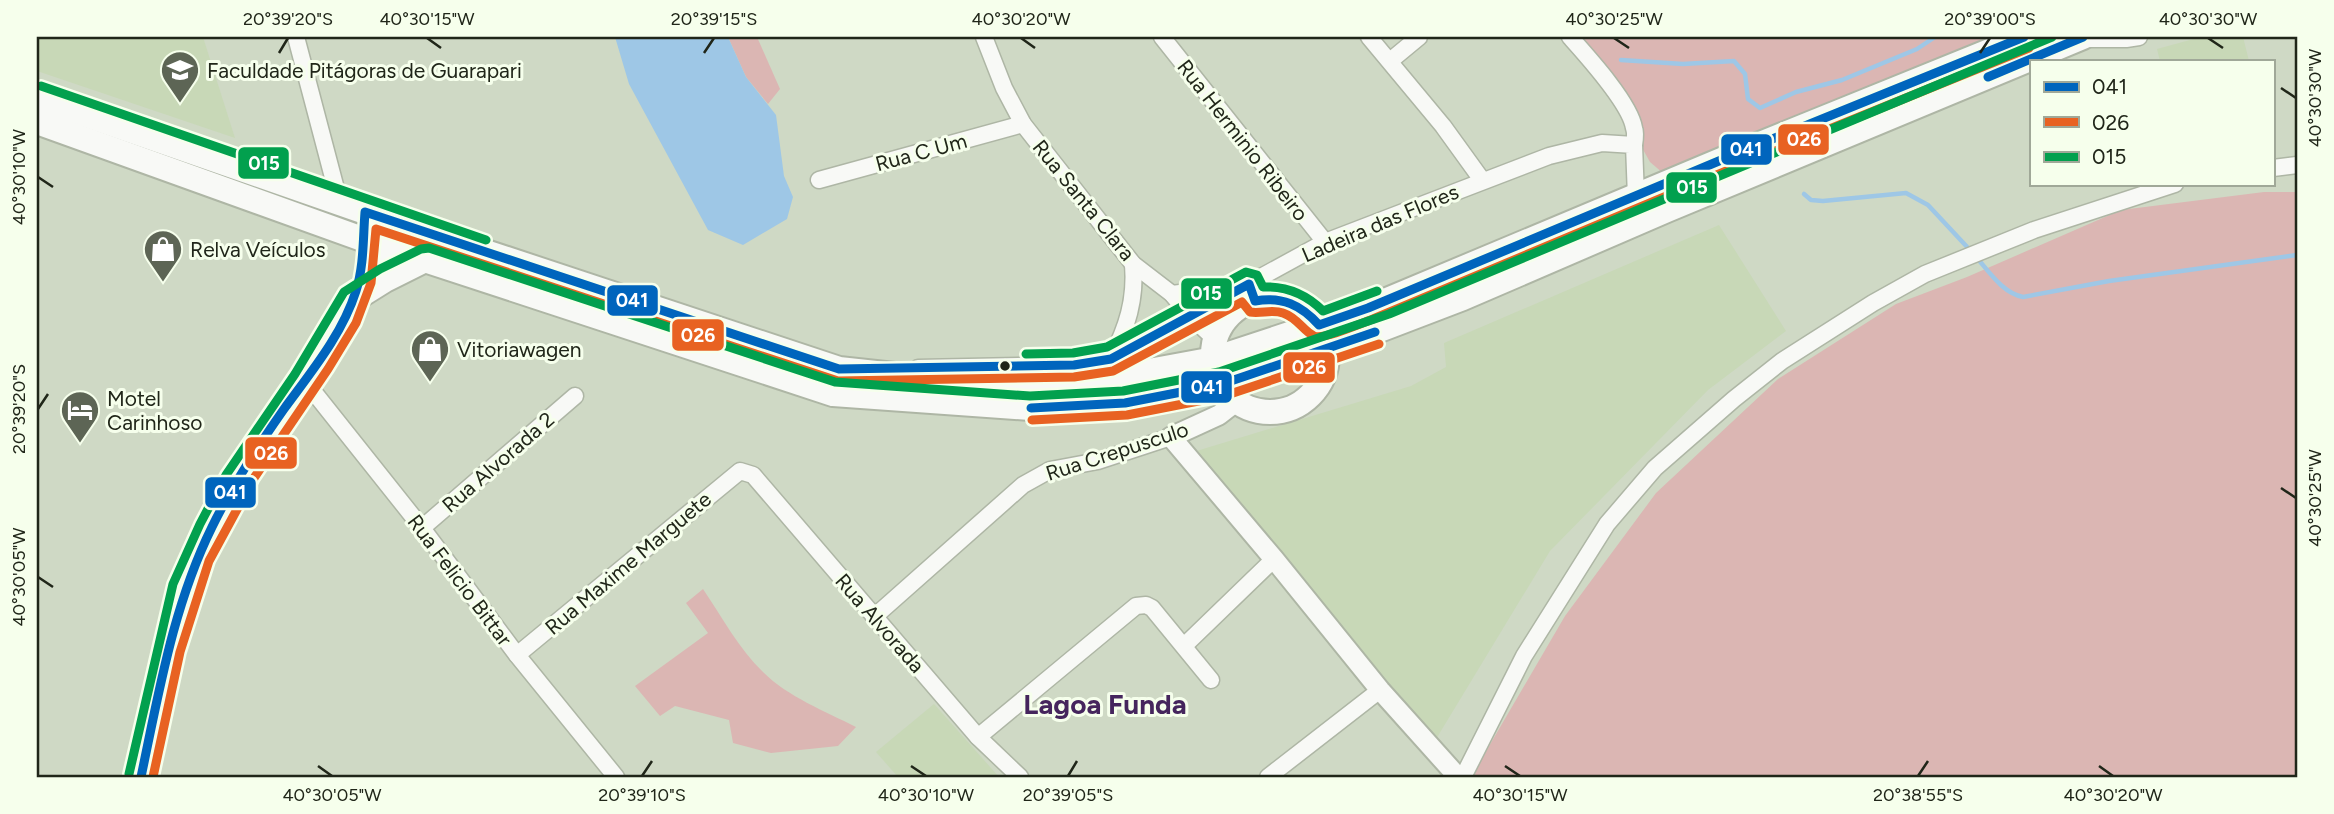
<svg xmlns="http://www.w3.org/2000/svg" width="2334" height="814" font-family="Figtree,sans-serif">
<style>
.built{fill:#c8d8b7}
.green{fill:#dbb6b3}
.water{fill:#9ec7e6}
.lines{fill:none;stroke-linecap:round;stroke-linejoin:round}
.stream{stroke:#9ec7e6;stroke-width:4.5}
.minor-casing{stroke:#aeb6a5;stroke-width:19}
.tertiary-casing{stroke:#aeb6a5;stroke-width:23}
.secondary-casing{stroke:#aeb6a5;stroke-width:24}
.primary-casing{stroke:#aeb6a5;stroke-width:28}
.minor{stroke:#f8f9f6;stroke-width:16}
.tertiary{stroke:#f8f9f6;stroke-width:19}
.secondary{stroke:#f8f9f6;stroke-width:21}
.primary{stroke:#f8f9f6;stroke-width:24}
.bus-1-casing{stroke:#f6ffec;stroke-width:14}
.bus-2-casing{stroke:#f6ffec;stroke-width:14}
.bus-3-casing{stroke:#f6ffec;stroke-width:14}
.bus-1{stroke:#0065bd;stroke-width:9}
.bus-2{stroke:#e86222;stroke-width:9}
.bus-3{stroke:#02a04e;stroke-width:9}
.ticks{fill:none;stroke:#202619;stroke-width:2.5}
.bus-dot{fill:#202619;stroke:#f6ffec;stroke-width:2.5}
.labels{text-anchor:middle;dominant-baseline:central;stroke-width:6;stroke-linejoin:round;paint-order:stroke}
.poi-label{font-size:21px;fill:#202619;stroke:#f6ffec;text-anchor:start}
.street-label{font-size:21px;fill:#202619;stroke:#f6ffec}
.district-label{font-size:28px;font-weight:bold;fill:#45255d;stroke:#f6ffec}
.line-badge{stroke:#f6ffec;stroke-width:2.5}
.badge-label{font-size:19px;text-anchor:middle;font-weight:bold;fill:#fff}
.neatline{fill:none;stroke:#202619;stroke-width:2.5}
.ticks-label{font-size:18px;text-anchor:middle;fill:#202619}
</style>
<rect width="100%" height="100%" fill="#cfd9c5"/>
<g class="built">
<polygon points="37,37 203,37 235,138 37,71"/>
<polygon points="2201,37 2243,37 2249,61 2160,61 2157,49"/>
<polygon points="1719,225 1786,331 1708,390 1550,551 1427,754 1180,456 1411,386 1446,367 1444,343"/>
<polygon points="934,704 999,777 898,777 876,752"/>
</g>
<g class="green">
<polygon points="728,37 757,37 780,89 768,104 746,77"/>
<polygon points="1580,37 1998,37 1664,174 1650,162"/>
<polygon points="2264,192 2297,192 2297,777 1471,777 1565,616 1656,493 1778,379 1896,304 1967,277 2121,210"/>
<path d="M703,589C722,617 739,649 763,672C788,697 825,711 856,727L838,746L771,753L733,743L729,720L675,706L660,716L635,686L708,633L686,603Z"/>
</g>
<polygon class="water" points="615,37 728,37 746,77 776,115 784,176 793,197 787,219 743,245 708,230 629,84"/>
<g class="lines">
<g class="stream">
<polyline points="1621,60 1683,64 1734,61 1745,74 1748,99 1760,108 1796,92 1842,80 1917,49 1935,37"/>
<polyline points="1804,194 1811,200 1823,201 1906,193 1928,205 1969,249"/>
<path d="M1977,258C1990,273 2003,293 2023,297L2109,281L2297,255"/>
</g>
<g class="minor-casing">
<g id="minor">
<polyline points="296,37 340,204"/>
<polyline points="984,37 1004,88 1023,124 1133,264 1172,294 1189,315 1216,340"/>
<polyline points="1162,37 1325,242"/>
<polyline points="1369,37 1443,126 1482,180"/>
<path d="M1570,37C1587,56 1630,103 1634,128C1636,133 1635,139 1634,145"/>
<polyline points="2077,39 2126,39 2139,37"/>
<polyline points="1390,61 1419,37"/>
<polyline points="2273,168 2297,165"/>
<polyline points="819,180 1023,124"/>
<polyline points="1172,294 1236,286"/>
<path d="M1111,359C1127,327 1136,300 1133,264"/>
<polyline points="918,368 1074,365 1111,359 1325,242 1549,156 1602,143 1634,145 1636,197"/>
<polyline points="305,381 422,528 517,655 616,777"/>
<polyline points="422,528 575,396"/>
<polyline points="874,617 1023,485 1050,470 1098,461 1171,437"/>
<polyline points="1185,645 1274,559"/>
<polyline points="517,655 740,471 753,475 978,737 1020,777"/>
<polyline points="978,737 1136,606 1146,605 1152,608 1211,680"/>
<polyline points="1268,777 1380,690"/>
<polyline points="1463,777 1524,656 1607,524 1655,468 1734,399 1782,361 1873,303 1925,274 2034,230 2175,184"/>
</g>
</g>
<g class="tertiary-casing">
<polyline id="tertiary" points="1237,401 1219,415 1171,437 1274,559 1380,690 1458,777"/>
</g>
<g class="secondary-casing">
<path id="secondary" d="M141,777C151,730 161,684 172,637C177,620 180,602 186,586C199,550 217,514 237,481C289,395 360,318 387,220"/>
</g>
<g class="primary-casing">
<g id="primary">
<polyline points="37,98 365,212 839,369 1033,390 1122,376 1214,359 1368,308 1738,153 2024,37"/>
<polyline points="37,122 379,245 833,394 1030,408 1125,403 1222,384 1327,350 1463,298 1667,210 2083,37"/>
<circle cx="1270" cy="355" r="57"/>
<polyline points="353,300 385,280 425,260"/>
</g>
</g>
<use href="#minor" class="minor"/>
<use href="#tertiary" class="tertiary"/>
<use href="#secondary" class="secondary"/>
<use href="#primary" class="primary"/>
<g class="bus-1-casing">
<g id="bus-1">
<polyline points="1988,77 2083,37"/>
<polyline points="1031,408 1125,403 1222,384 1375,332"/>
<path d="M141,777C159,692 173,606 212,527C232,486 258,446 284,409C311,372 342,335 356,291C364,266 363,238 365,212L839,369L1074,365L1111,359L1249,284L1255,301C1282,296 1301,305 1319,325L1368,308L1738,153L2024,37"/>
</g>
</g>
<g class="bus-2-casing">
<g id="bus-2">
<polyline points="1032,420 1127,415 1224,396 1379,344"/>
<path d="M153,777L180,652L209,561L254,478L328,369L356,323L371,283L376,229L838,381L1074,377L1113,371L1242,302L1250,312C1261,314 1272,309 1283,313C1298,318 1303,331 1314,336C1323,340 1362,323 1373,319L1743,164L2029,48"/>
</g>
</g>
<g class="bus-3-casing">
<g id="bus-3">
<polyline points="41,86 486,240"/>
<path d="M1026,354L1073,353L1107,347L1246,272L1257,275L1263,287C1287,286 1306,294 1323,311L1377,291"/>
<polyline points="129,774 173,584 200,524 226,475 295,374 344,292 380,269 421,249 429,248 835,382 1030,396 1123,391 1219,372 1389,314 2052,37"/>
</g>
</g>
<use href="#bus-1" class="bus-1"/>
<use href="#bus-2" class="bus-2"/>
<use href="#bus-3" class="bus-3"/>
</g>
<path class="ticks" d="M427,38L441,48M1021,38L1035,48M1614,38L1629,48M2208,38L2223,48M279,53L288,38M704,53L714,38M1980,53L1990,38M2281,88L2296,98M38,177L53,187M38,409L48,394M2281,488L2296,498M38,577L53,587M318,766L332,776M911,766L926,776M1505,766L1520,776M2099,766L2113,776M642,776L652,761M1068,776L1077,761M1918,776L1928,761"/>
<defs>
<g id="university-pin" transform="scale(2.0125)"><path d="M0 17L-7.5 6A9.5 9.5 0 1 1 7.5 6Z" fill="#5d6555" stroke="#f6ffec"/><path d="M0-5L7-2L0 1L-7-2ZM-4 1L0 2.5L4 1V4Q0 6-4 4Z" fill="#fff"/></g>
<g id="shop-pin" transform="scale(2.0125)"><path d="M0 17L-7.5 6A9.5 9.5 0 1 1 7.5 6Z" fill="#5d6555" stroke="#f6ffec"/><path d="M-5-2.5h2.3a2.7 3.5 0 0 1 5.4 0H5L5.5 6h-11ZM-1.5-2.5h3a1.5 2.3 0 0 0-3 0Z" fill="#fff"/></g>
<g id="hotel-pin" transform="scale(2.0125)"><path d="M0 17L-7.5 6A9.5 9.5 0 1 1 7.5 6Z" fill="#5d6555" stroke="#f6ffec"/><path d="M-6-4.5h1.5V1H6V5H4.5V3h-9V5H-6ZM-4 0a1.8 1.8 0 1 1 3.6 0ZM.5 0V-2.5h3Q6-2.5 6 0Z" fill="#fff"/></g>
</defs>
<g fill-rule="evenodd">
<use href="#university-pin" x="180" y="70"/>
<use href="#shop-pin" x="163" y="249"/>
<use href="#shop-pin" x="430" y="349"/>
<use href="#hotel-pin" x="80" y="410"/>
</g>
<circle class="bus-dot" cx="1005" cy="366" r="6"/>
<g class="labels">
<g class="poi-label">
<text x="207" y="70">Faculdade Pitágoras de Guarapari</text>
<text x="190" y="249">Relva Veículos</text>
<text x="457" y="349">Vitoriawagen</text>
<text x="107" y="398">Motel<tspan x="107" dy="24">Carinhoso</tspan></text>
</g>
<g class="street-label">
<text transform="translate(1243 140) rotate(52)">Rua Herminio Ribeiro</text>
<text transform="translate(921 152) rotate(-15)">Rua C Um</text>
<text transform="translate(1084 200) rotate(51)">Rua Santa Clara</text>
<text transform="translate(1380 223) rotate(-23)">Ladeira das Flores</text>
<text transform="translate(1117 451) rotate(-18)">Rua Crepusculo</text>
<text transform="translate(498 462) rotate(-41)">Rua Alvorada 2</text>
<text transform="translate(628 563) rotate(-40)">Rua Maxime Marguete</text>
<text transform="translate(460 580) rotate(53)">Rua Felicio Bittar</text>
<text transform="translate(880 623) rotate(49)">Rua Alvorada</text>
</g>
<g class="district-label">
<text x="1105" y="704">Lagoa Funda</text>
</g>
</g>
<g class="line-badge">
<rect x="1777" y="123" width="53" height="33" rx="7" fill="#e86222"/>
<rect x="1720" y="133" width="53" height="33" rx="7" fill="#0065bd"/>
<rect x="237" y="146" width="53" height="34" rx="7" fill="#02a04e"/>
<rect x="1665" y="171" width="53" height="33" rx="7" fill="#02a04e"/>
<rect x="1180" y="277" width="53" height="33" rx="7" fill="#02a04e"/>
<rect x="606" y="284" width="53" height="33" rx="7" fill="#0065bd"/>
<rect x="671" y="318" width="54" height="34" rx="7" fill="#e86222"/>
<rect x="1282" y="351" width="54" height="33" rx="7" fill="#e86222"/>
<rect x="1180" y="370" width="53" height="34" rx="7" fill="#0065bd"/>
<rect x="244" y="436" width="54" height="34" rx="7" fill="#e86222"/>
<rect x="204" y="476" width="53" height="33" rx="7" fill="#0065bd"/>
</g>
<g class="badge-label">
<text x="1804" y="146">026</text>
<text x="1746" y="156">041</text>
<text x="264" y="170">015</text>
<text x="1692" y="194">015</text>
<text x="1206" y="300">015</text>
<text x="632" y="307">041</text>
<text x="698" y="342">026</text>
<text x="1309" y="374">026</text>
<text x="1207" y="394">041</text>
<text x="271" y="460">026</text>
<text x="230" y="499">041</text>
</g>
<rect width="2334" height="814" fill="none" stroke="#f6ffec" stroke-width="77"/>
<rect x="2030" y="60" width="245" height="126" fill="#f6ffec" stroke="#a0a898" stroke-width="2"/>
<rect x="2044" y="82" width="35" height="10" fill="#0065bd" stroke="#a0a898" stroke-width="2"/>
<text x="2092" y="94" font-size="21" fill="#202619">041</text>
<rect x="2044" y="117" width="35" height="10" fill="#e86222" stroke="#a0a898" stroke-width="2"/>
<text x="2092" y="130" font-size="21" fill="#202619">026</text>
<rect x="2044" y="152" width="35" height="10" fill="#02a04e" stroke="#a0a898" stroke-width="2"/>
<text x="2092" y="164" font-size="21" fill="#202619">015</text>
<rect x="38" y="38" width="2258" height="738" class="neatline"/>
<g class="ticks-label">
<text x="288" y="25">20°39'20"S</text>
<text x="427" y="25">40°30'15"W</text>
<text x="714" y="25">20°39'15"S</text>
<text x="1021" y="25">40°30'20"W</text>
<text x="1614" y="25">40°30'25"W</text>
<text x="1990" y="25">20°39'00"S</text>
<text x="2208" y="25">40°30'30"W</text>
<text transform="translate(2315 98) rotate(-90)" y="6">40°30'30"W</text>
<text transform="translate(19 177) rotate(-90)" y="6">40°30'10"W</text>
<text transform="translate(19 409) rotate(-90)" y="6">20°39'20"S</text>
<text transform="translate(2315 498) rotate(-90)" y="6">40°30'25"W</text>
<text transform="translate(19 577) rotate(-90)" y="6">40°30'05"W</text>
<text x="332" y="801">40°30'05"W</text>
<text x="642" y="801">20°39'10"S</text>
<text x="926" y="801">40°30'10"W</text>
<text x="1068" y="801">20°39'05"S</text>
<text x="1520" y="801">40°30'15"W</text>
<text x="1918" y="801">20°38'55"S</text>
<text x="2113" y="801">40°30'20"W</text>
</g>
</svg>
